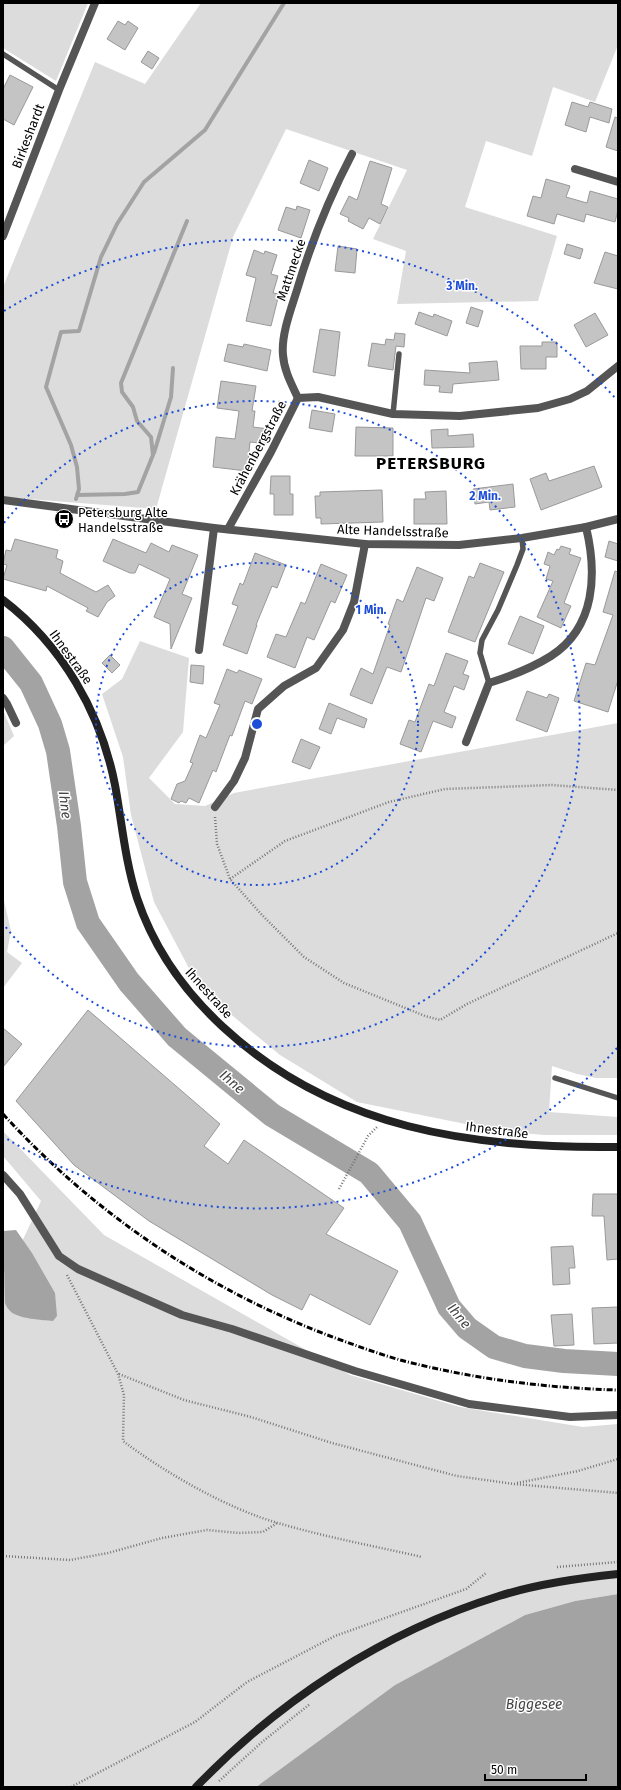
<svg xmlns="http://www.w3.org/2000/svg" width="621" height="1790" font-family="'Fira Sans',sans-serif">
<style>
.green{fill:#dcdcdc}
.water{fill:#a3a3a3}
.lines{fill:none;stroke-linecap:round;stroke-linejoin:round}
.stream{stroke:#a3a3a3;stroke-width:4}
.river{stroke:#a3a3a3;stroke-width:24}
.building{fill:#c4c4c4;stroke:#999}
.path{stroke:#777;stroke-width:2.5;stroke-dasharray:1 2;stroke-linecap:butt}
.service{stroke:#555;stroke-width:5.5}
.minor{stroke:#555;stroke-width:8}
.secondary{stroke:#222;stroke-width:8}
.rail{stroke:#000;stroke-width:3;stroke-dasharray:6 2 1 2;stroke-linecap:butt}
.ring{fill:none;stroke:#1d4ed8;stroke-width:2;stroke-dasharray:2 4}
.labels{text-anchor:middle;dominant-baseline:central;stroke-width:3;stroke-linejoin:round;paint-order:stroke}
.street-label{font-size:13px;fill:#000;stroke:#fff}
.poi-label{font-size:13px;fill:#000;stroke:#fff;text-anchor:start}
.water-label{font-size:14px;font-style:italic;fill:#444;stroke:#fff}
.district-label{font-size:17px;font-weight:bold;letter-spacing:1px;fill:#000;stroke:#fff}
.centre{fill:#1d4ed8;stroke:#fff;stroke-width:2}
.ring-label{font-size:12px;text-anchor:middle;font-weight:bold;fill:#1d4ed8;stroke:#fff;stroke-width:3;stroke-linejoin:round;paint-order:stroke}
</style>
<rect width="100%" height="100%" fill="#fff"/>
<g class="green">
<polygon points="3,3 88,3 56,81 3,48"/>
<polygon points="201,3 618,3 618,45 595,102 553,87 532,156 486,141 465,207 557,236 538,301 397,304 406,251 373,239 407,170 286,129 233,237 156,509 3,497 3,287 95,62 145,84"/>
<polygon points="140,641 189,658 183,732 149,778 175,804 205,806 234,793 618,723 618,1078 596,1078 577,1074 552,1066 549,1112 618,1117 618,1135 544,1135 500,1131 357,1102 280,1055 216,1002 192,974 154,902 131,815 123,757 102,694 122,679"/>
<polygon points="3,710 14,736 3,746"/>
<polygon points="3,896 11,931 7,952 22,963 3,988"/>
<polygon points="3,1131 104,1235 350,1375 460,1407 583,1427 618,1424 618,1594 575,1601 525,1615 395,1685 256,1787 3,1787 3,1282 41,1201 3,1156"/>
</g>
<g class="water">
<path d="M16,1230L32,1253L55,1293L57,1316L53,1321C43,1320 18,1319 10,1311C8,1309 6,1306 5,1303L3,1231Z"/>
<polygon points="618,1594 618,1787 256,1787 395,1685 525,1615 575,1601"/>
</g>
<g class="lines">
<g class="stream">
<polyline points="154,453 171,397 173,368"/>
<polyline points="77,495 125,494 138,492 153,455 151,437 137,421 133,407 122,392 121,383 187,221"/>
<polyline points="76,499 79,489 77,467 71,445 46,387 61,332 79,331 101,257 117,224 144,182 205,130 284,3"/>
</g>
<polyline class="river" points="3,648 31,683 50,724 58,751 69,826 75,882 88,923 129,982 177,1037 272,1115 369,1173 410,1222 449,1307 467,1328 494,1347 525,1356 564,1361 618,1364"/>
</g>
<g class="building">
<polygon points="118,21 125,25 128,21 138,28 125,50 107,39"/>
<polygon points="148,51 159,58 152,69 141,62"/>
<polygon points="10,75 33,87 14,125 3,119 3,89"/>
<polygon points="572,102 588,107 590,102 612,109 609,123 590,117 586,132 565,125"/>
<polygon points="615,117 618,118 618,151 606,147"/>
<polygon points="309,160 328,168 319,191 300,183"/>
<polygon points="370,161 392,168 381,204 388,207 380,224 369,218 363,229 348,221 349,218 340,214 349,196 357,200"/>
<polygon points="546,179 570,186 566,197 587,203 590,191 618,199 618,210 615,222 586,214 584,222 557,214 554,224 527,216 533,196 541,198"/>
<polygon points="297,206 310,210 301,238 278,230 286,207 296,210"/>
<polygon points="567,244 583,249 580,259 564,254"/>
<polygon points="338,246 357,249 355,273 335,271"/>
<polygon points="254,250 264,254 265,251 277,255 271,274 278,276 273,293 279,294 271,326 246,321 256,278 246,275"/>
<polygon points="605,252 618,256 618,289 594,283"/>
<polygon points="471,307 483,311 478,327 466,323"/>
<polygon points="419,312 433,317 434,314 452,321 447,336 415,324"/>
<polygon points="595,313 608,335 586,347 574,325"/>
<polygon points="320,329 340,332 335,376 313,372"/>
<polygon points="395,333 405,334 404,347 396,346 393,370 368,366 372,343 385,345 386,339 394,340"/>
<polygon points="542,342 557,342 557,357 546,357 546,369 521,369 520,346 542,346"/>
<polygon points="228,344 243,347 244,344 271,350 267,371 224,361"/>
<polygon points="497,361 499,380 453,384 452,393 439,392 440,386 424,385 425,370 470,373 469,363"/>
<polygon points="221,381 256,386 252,411 255,411 253,427 269,429 267,444 250,442 247,471 213,467 216,437 235,439 239,411 217,408"/>
<polygon points="312,410 335,414 332,432 309,428"/>
<polygon points="356,427 393,428 393,456 355,456"/>
<polygon points="448,429 448,436 473,434 474,447 432,448 431,430"/>
<polygon points="594,466 602,487 541,510 530,479 546,473 549,481"/>
<polygon points="271,476 290,476 290,494 293,494 293,515 274,515 274,494 270,494"/>
<polygon points="513,484 515,507 490,510 489,502 475,504 473,489"/>
<polygon points="382,490 383,522 321,524 321,518 316,518 315,496 320,496 320,492"/>
<polygon points="446,491 447,524 414,524 414,499 426,499 425,492"/>
<polygon points="15,539 58,550 56,558 63,561 60,573 96,592 108,585 115,596 107,602 98,617 86,611 88,608 47,586 46,591 3,579 7,565 3,564 6,550 11,551"/>
<polygon points="113,539 146,553 151,543 169,552 172,545 198,555 182,594 192,598 171,649 170,624 154,617 170,579 139,564 135,573 130,573 103,561"/>
<polygon points="609,541 618,544 618,561 605,557"/>
<polygon points="561,546 571,549 569,554 581,558 564,603 571,606 561,628 537,617 553,581 546,579 550,566 544,564 548,552 554,555 557,549 559,550"/>
<polygon points="255,553 286,565 277,588 272,586 256,625 257,625 247,654 223,645 238,606 232,604 240,583 243,585"/>
<polygon points="480,563 504,572 475,642 448,632 469,576 474,578"/>
<polygon points="321,564 347,575 335,603 331,601 314,640 307,637 295,668 267,657 276,634 286,637 301,602 305,604"/>
<polygon points="417,567 443,578 434,601 426,598 401,672 387,667 372,704 350,695 361,668 373,674 390,625 388,624 397,599 403,602"/>
<polygon points="615,571 618,572 618,680 608,712 574,701 586,663 595,665 613,615 603,612"/>
<polygon points="520,616 544,626 533,654 508,644"/>
<polygon points="446,653 468,661 463,674 469,676 464,690 454,686 444,712 456,717 452,728 433,721 421,752 400,744 409,720 415,722 429,684 434,686"/>
<polygon points="110,655 120,665 112,673 102,663"/>
<polygon points="191,665 204,666 203,684 190,682"/>
<polygon points="227,669 237,673 239,670 262,679 252,704 245,701 232,736 230,735 216,772 213,770 199,803 189,798 186,803 181,801 179,803 171,799 177,784 185,781 193,763 190,762 200,735 206,738 220,705 214,703"/>
<polygon points="527,691 547,698 549,694 559,698 547,732 516,720"/>
<polygon points="329,703 367,719 364,728 337,718 331,734 319,729"/>
<polygon points="301,739 320,747 310,769 292,762"/>
<polygon points="88,1010 220,1124 204,1146 228,1164 244,1140 344,1208 326,1234 398,1271 370,1325 310,1294 302,1310 272,1295 149,1221 74,1165 16,1101"/>
<polygon points="3,1028 22,1044 3,1067"/>
<polygon points="593,1194 618,1194 618,1259 607,1260 604,1216 592,1216"/>
<polygon points="573,1246 575,1268 569,1268 570,1284 553,1285 551,1247"/>
<polygon points="618,1307 618,1343 594,1344 592,1308"/>
<polygon points="572,1314 574,1345 554,1346 551,1315"/>
</g>
<g class="lines">
<g class="path">
<polyline points="215,817 217,844 230,879 262,915 304,957 344,983 425,1016 440,1020 467,1004 618,933"/>
<polyline points="230,879 285,841 389,802 445,789 552,785 618,790"/>
<polyline points="339,1189 368,1136 378,1126"/>
<path d="M67,1275L118,1374L124,1395L123,1441C164,1472 228,1509 278,1523C325,1537 374,1546 422,1557"/>
<polyline points="119,1374 184,1400 251,1417 332,1443 457,1476 514,1484 618,1493"/>
<polyline points="517,1483 578,1471 618,1459"/>
<polyline points="3,1556 70,1560 108,1553 162,1538 207,1530 239,1533 263,1532 277,1523"/>
<polyline points="557,1567 618,1562"/>
<polyline points="219,1781 262,1742 310,1704"/>
<polyline points="71,1787 195,1722 247,1682 335,1636 466,1589 486,1573"/>
</g>
<g class="service">
<polyline points="3,54 59,90"/>
<polyline points="393,414 399,354"/>
<polyline points="489,683 480,653 482,640 498,610 517,565 523,549 522,538"/>
<polyline points="555,1078 618,1098"/>
</g>
<g class="minor">
<polyline points="575,169 618,182"/>
<polyline points="3,236 59,90 95,3"/>
<path d="M298,398C292,385 284,371 283,355C281,335 291,309 297,290C311,243 329,198 352,154"/>
<polyline points="3,500 214,528 365,544 459,545 522,538 586,527 618,519"/>
<polyline points="228,529 271,452 298,398 318,397 393,414 460,416 538,408 570,399 587,391 618,366"/>
<polyline points="199,650 214,528"/>
<polyline points="3,698 7,704 16,723"/>
<path d="M466,742L489,683C511,676 532,668 551,656C596,627 597,573 586,527"/>
<polyline points="215,807 234,781 245,758 258,709 284,686 316,668 343,630 354,602 365,544"/>
<polyline points="3,1175 20,1194 59,1256 78,1269 182,1315 232,1329 355,1371 469,1404 570,1417 618,1415"/>
</g>
<g class="secondary">
<path d="M3,600C62,645 101,713 115,785C122,823 125,861 137,898C154,949 184,991 223,1027C333,1129 474,1149 618,1147"/>
<path d="M196,1787C280,1700 383,1632 499,1596C537,1584 579,1578 618,1574"/>
</g>
<path class="rail" d="M3,1114C95,1215 210,1292 338,1339C360,1347 382,1355 404,1361C474,1379 546,1388 618,1390"/>
</g>
<g class="ring">
<circle cx="257" cy="724" r="161"/>
<path d="M4 523A323 323 0 1 1 4 925"/>
<path d="M617 1048A484 484 0 0 1 4 1137M4 311A484 484 0 0 1 617 400"/>
</g>
<defs>
<g id="bus-disc" transform="scale(1)"><circle r="9.5" fill="#000" stroke="#fff"/><path d="M-5-6H5V4H4V6H2V4H-2V6H-4V4H-5ZM-3.5-4V0h7V-4ZM-3.5 1.2v1.5H-2V1.2ZM2 1.2v1.5H3.5V1.2Z" fill="#fff"/></g>
</defs>
<g fill-rule="evenodd">
<use href="#bus-disc" x="64" y="519"/>
</g>
<g class="labels">
<g class="street-label">
<text transform="translate(28 136) rotate(-69)">Birkeshardt</text>
<text transform="translate(291 270) rotate(-71)">Mattmecke</text>
<text transform="translate(258 448) rotate(-62)">Krähenbergstraße</text>
<text transform="translate(393 531) rotate(2)">Alte Handelsstraße</text>
<text transform="translate(71 657) rotate(54)">Ihnestraße</text>
<text transform="translate(209 993) rotate(48)">Ihnestraße</text>
<text transform="translate(497 1130) rotate(7)">Ihnestraße</text>
</g>
<g class="poi-label">
<text x="78" y="512">Petersburg Alte<tspan x="78" dy="15">Handelsstraße</tspan></text>
</g>
<g class="water-label">
<text transform="translate(65 805) rotate(83)">Ihne</text>
<text transform="translate(232 1082) rotate(40)">Ihne</text>
<text transform="translate(459 1316) rotate(50)">Ihne</text>
<text x="534" y="1704">Biggesee</text>
</g>
<g class="district-label">
<text x="431" y="463">PETERSBURG</text>
</g>
</g>
<circle cx="257" cy="724" r="6" class="centre"/>
<g class="ring-label">
<text x="462" y="290">3 Min.</text>
<text x="485" y="500">2 Min.</text>
<text x="371" y="614">1 Min.</text>
</g>
<rect width="621" height="1790" fill="none" stroke="#000000" stroke-width="8"/>
<path d="M485 1774v6h101v-6" fill="none" stroke="#000000" stroke-width="2"/>
<text x="491" y="1774" font-size="12" fill="#000000" stroke="#ffffff" stroke-width="3" paint-order="stroke">50 m</text>
</svg>
